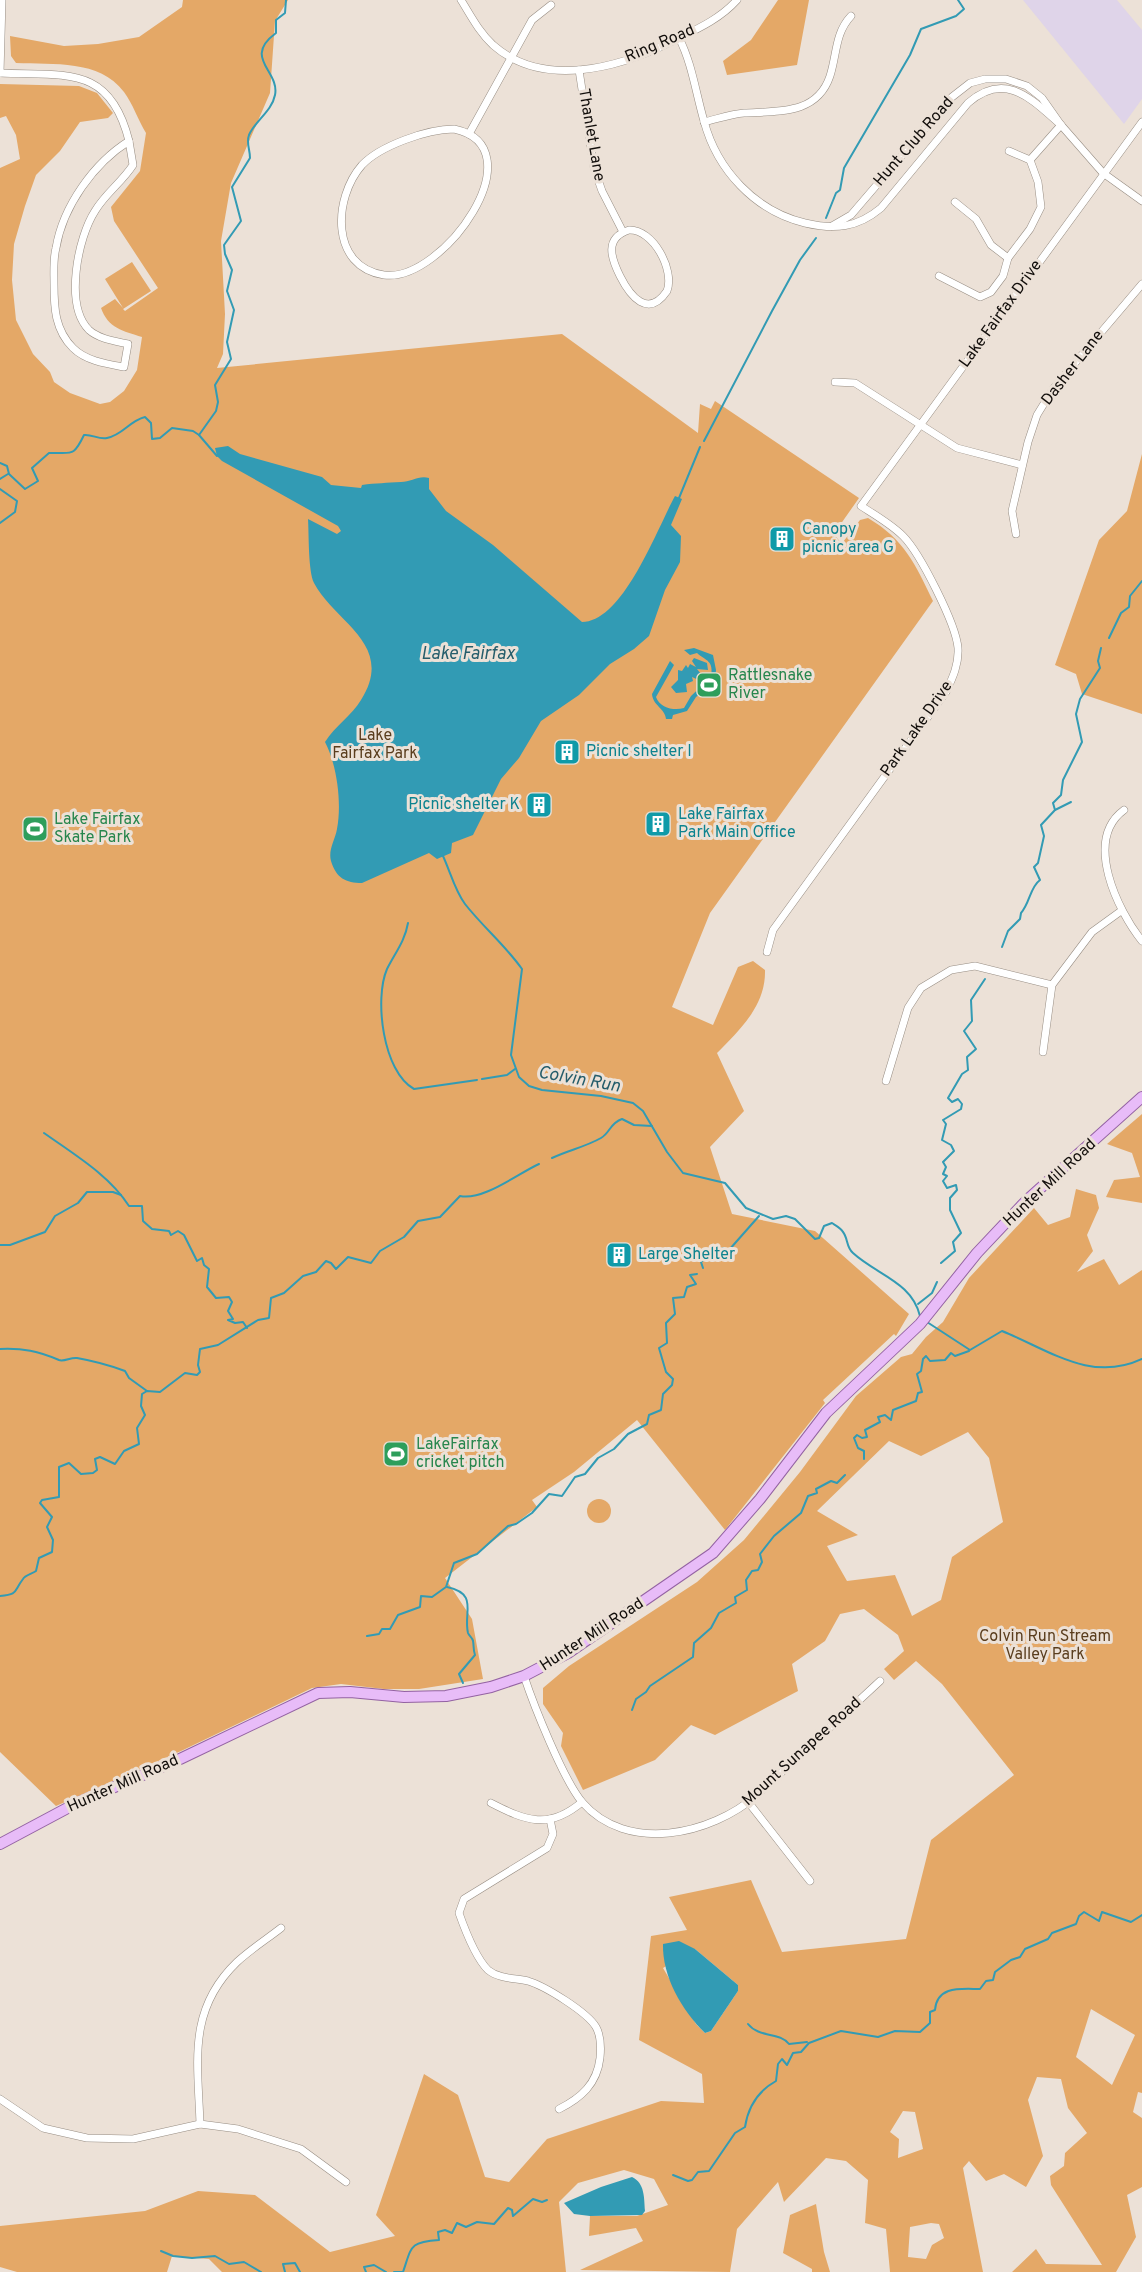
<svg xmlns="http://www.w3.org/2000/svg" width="1142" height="2272" font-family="Overpass,sans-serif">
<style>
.industrial{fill:#dfd4e9}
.green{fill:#e4a867;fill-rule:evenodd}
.water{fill:#329bb4}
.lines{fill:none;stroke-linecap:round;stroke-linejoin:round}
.stream{stroke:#329bb4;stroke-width:2}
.street-casing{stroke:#978d83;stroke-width:8}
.primary-casing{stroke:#9362a2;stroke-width:12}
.street{stroke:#fff;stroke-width:7}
.primary{stroke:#e8bcf8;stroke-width:10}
.labels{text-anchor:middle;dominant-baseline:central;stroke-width:6;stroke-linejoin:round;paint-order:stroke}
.street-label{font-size:16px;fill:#120e0b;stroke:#ece1d7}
.culture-label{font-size:16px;fill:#0d838f;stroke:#ece1d7;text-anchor:start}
.leisure-label{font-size:16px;fill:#27864d;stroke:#ece1d7;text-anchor:start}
.park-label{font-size:16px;fill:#5a3d1d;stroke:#ece1d7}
.water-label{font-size:18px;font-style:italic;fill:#255d6b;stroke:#ece1d7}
</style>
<rect width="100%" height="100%" fill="#ece1d7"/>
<polygon class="industrial" points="1023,0 1117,0 1142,30 1142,99 1124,124"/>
<g class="green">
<path d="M183,0H288L275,21L270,93L231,183L221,241L225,314L223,354L217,368L562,334L698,433L700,404L711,409L715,401L859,498L833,535L843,542L860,520L868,518C905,540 915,564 933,601L710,913L672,1007L713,1025L738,967L753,961L765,970C766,1005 740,1030 717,1053L744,1111L710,1147L732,1214L815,1231L909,1314L896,1336L894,1334L823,1400L825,1403L725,1530L637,1420L574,1472L532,1500L537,1507L445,1578L472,1619L483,1679L419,1689H384L341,1684L312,1688L181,1751L56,1806L0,1752V168L20,159L16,135L6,116L0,118V84L79,86L97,93L113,113L108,118L80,122L60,151L36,175L25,206L14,244L12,280L16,320L33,354L50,372L54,382L70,393L100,404L110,402L124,391L137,370L142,337C123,331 108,328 101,308L115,299L123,308L105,279L132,262L151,291L123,309L125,311L158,288L114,221L111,207L140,171L146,133C138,120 133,104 124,92C99,59 54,65 16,63L11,56L10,36L64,46L98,44L139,37L182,7Z"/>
<polygon points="778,0 809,0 797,65 727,75 723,61 751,40"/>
<polygon points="1142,454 1142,714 1082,694 1076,674 1055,665 1099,540 1127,511"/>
<polygon points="1142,1114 1142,1203 1106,1197 1114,1180 1140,1177 1132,1153 1107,1144"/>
<path d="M1076,1189L1096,1195L1099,1208L1087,1235L1093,1251L1077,1272L1104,1259L1119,1285L1142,1270V2093L1138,2092L1133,2112L1142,2118V2187L1127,2195L1136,2237L1116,2272H1012L1036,2249L1046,2264L1102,2265L1051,2185L1050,2176L1064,2166L1065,2153L1087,2133L1068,2108L1061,2079L1037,2077L1028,2100L1043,2156L1026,2187L1004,2174L986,2181L969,2161L963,2168L983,2272H890L886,2229L865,2223L868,2180L846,2161L826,2158L784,2202L778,2182L737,2229L730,2272L580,2270L643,2241L636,2228L589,2236L590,2216H637L668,2205L654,2179L624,2170L578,2183L559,2202L566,2272H222L209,2259L172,2256L167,2272H17L0,2267V2226L145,2211L198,2191L255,2195L330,2252L395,2236L376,2215L424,2074L458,2095L485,2177L509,2182L547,2139L661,2101L704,2103L702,2074L639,2040L651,1936L687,1930L669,1897L751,1880L782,1952L906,1939L931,1840L1014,1775L942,1684L916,1661L894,1680L884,1669L904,1651L898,1635L864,1609L840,1614L825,1641L792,1664L798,1691L715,1735L691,1725L655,1760L583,1790L561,1746L563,1733L543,1704V1688L569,1666L697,1582L744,1540L800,1472L856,1396L901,1357L912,1354L926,1337L943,1322L969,1278L1034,1208L1048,1225L1070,1217ZM968,1432L989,1458L1003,1522L952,1557L941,1600L912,1616L895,1575L847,1581L827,1546L858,1535L817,1511L889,1441L921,1456ZM695,1949L738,1985V1991L711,2031L705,2033L696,2024L663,1968ZM1091,2009L1135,2035L1112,2085L1076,2057ZM903,2111L915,2112L923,2149L898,2158L899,2139L890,2132ZM931,2223L939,2224L944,2238L932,2245L926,2259L908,2257L910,2227Z"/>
<circle cx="599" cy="1511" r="12"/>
<polygon points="816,2204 824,2252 830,2272 812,2272 812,2269 783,2253 790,2215"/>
</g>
<g class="water">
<path d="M228,446L240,454L322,477L331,485L361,488L362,485C376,483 387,483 401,482C411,482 419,475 429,478V489L446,511L493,545L582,622C623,622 657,529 675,496L682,499L671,525L681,536L680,562L665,590L649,636L634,649L610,664L579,695L541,721L519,758L501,779L473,835L452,843L451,853L437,859L429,853L362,883C346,883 336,878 331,861C328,850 335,840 337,829C342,803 337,765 325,742C335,726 352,715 361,700C396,644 335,623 314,583C308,571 309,534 308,519L337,534L341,531L338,526L222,461L217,456L215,448Z"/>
<path d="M694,648L713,655L716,670L715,679L710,687L696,697L687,711L673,715L672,719H666C665,708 653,706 652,694L670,661L674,665L656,697C660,708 674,711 684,708L691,696L711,677C714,660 706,661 697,653L690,655L684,650Z"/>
<polygon points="694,658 707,663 708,670 697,669 705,679 703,682 692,677 693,681 686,684 687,692 676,693 671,687 678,680 678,670 682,671 686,665 688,668 690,664 696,667 692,661"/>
<path d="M679,1941L695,1949L738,1985V1991L711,2031L705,2033C682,2011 662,1976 663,1944Z"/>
<path d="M632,2177C645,2183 644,2198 645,2211L642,2215L590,2216L574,2214L564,2203L601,2187Z"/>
</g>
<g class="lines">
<g class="stream">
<polyline points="826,218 836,193 840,190 844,168 910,55 921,29 956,16 964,9 958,0"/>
<path d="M199,435L216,411L218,402L215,385L231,359L227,342L234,310L227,291L232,270L225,254L224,245L241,221L232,187L250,158C250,149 246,143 249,135C255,121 272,111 275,95C280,71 242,58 276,33V20L285,13L286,0"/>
<polyline points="704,441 772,311 800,260 816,238"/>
<path d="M0,463L7,466L9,474L25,489L38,481L32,468L49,453C72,452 73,458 84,435C92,434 99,440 107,438C123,435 129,421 145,417L151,423L152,439L160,438L172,428L193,431L199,435L217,456"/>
<polyline points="0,479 8,474"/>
<polyline points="0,489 17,501 15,512 0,523"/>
<polyline points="679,498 700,447"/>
<polyline points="1109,638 1121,613 1129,607 1130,596 1142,581"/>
<polyline points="1055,810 1071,802"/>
<path d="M443,856C450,871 455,891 465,904C483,927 505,945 522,969L511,1055L519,1077L529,1086L542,1090L601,1096L633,1103L643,1111L667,1152L683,1173L725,1183L746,1208L773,1219L786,1216L795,1219L815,1239L819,1238L824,1226L832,1223C835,1225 841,1228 843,1232C848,1238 846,1247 853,1253C877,1275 912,1282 920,1316"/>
<path d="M408,923C405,941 395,953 387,969C374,999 383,1072 414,1089L477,1080"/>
<path d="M1002,947L1008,931L1020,919L1021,913C1030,903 1030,887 1040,880L1034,867L1038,863L1044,836L1041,825L1055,810L1053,803L1061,795L1063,780L1082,742L1076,714L1080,699L1100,668L1098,661L1101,648"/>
<polyline points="482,1079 507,1075 515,1069"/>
<path d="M44,1133C75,1155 109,1175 129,1206H142L143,1221L152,1229L169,1231L171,1235L178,1231L184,1235L197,1261L202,1258L204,1265L209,1269L207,1287L216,1298L229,1297L232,1302L228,1311L233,1319L228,1320L235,1323L243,1322L247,1328"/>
<path d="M552,1158C569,1150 585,1147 601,1138C610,1133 610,1123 622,1119L634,1125L652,1126"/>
<polyline points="0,1245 10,1245 45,1232 55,1216 78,1203 87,1192 113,1192 121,1195"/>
<polyline points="941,1263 955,1251 953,1242 961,1233 950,1210 950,1198 957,1190 956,1185 947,1188 943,1181 947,1176 943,1174 946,1167 943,1162 954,1151 951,1145 942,1140 946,1124 943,1120 961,1109 962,1104 958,1099 952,1102 948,1098 962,1074 968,1070 967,1057 976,1049 964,1031 972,1021 971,1000 985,979"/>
<polyline points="703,1268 701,1262 706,1258 713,1261 723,1248 729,1250 759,1216"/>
<polyline points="918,1304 932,1293 937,1282"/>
<path d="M927,1322L970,1350L1002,1331C1049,1350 1091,1383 1142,1359"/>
<path d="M0,1349C23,1348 38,1351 59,1360C64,1362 71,1357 77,1358C94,1361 109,1365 125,1371L129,1378L147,1391"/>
<polyline points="864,1459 864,1451 858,1448 854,1438 857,1435 862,1438 867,1437 865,1430 880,1422 878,1417 885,1415 891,1420 893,1410 916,1401 918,1393 922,1392 917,1374 921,1371 923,1359 926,1356 930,1361 945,1360 951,1353 955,1356 969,1351"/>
<path d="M447,1587C479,1594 463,1612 468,1633C469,1636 473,1638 473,1641C474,1645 473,1650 475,1655L459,1674L463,1683"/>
<path d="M0,1596C19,1594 13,1592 23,1579C25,1575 32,1574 36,1571L39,1558L52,1552L53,1540L47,1527L52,1517L40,1503L42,1500L59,1497V1467L69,1463L81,1474L93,1473L97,1470L95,1459L100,1457L115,1464L124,1451L139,1444L137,1428L145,1415L141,1406L142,1394L147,1391L160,1392L185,1373L197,1375L200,1372L198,1365L200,1349L218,1345L258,1320L269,1318L271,1298L284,1293L303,1276L316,1272L326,1261L331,1263L336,1269L348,1257L371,1263L380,1251L404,1237L418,1221L440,1217L460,1196C483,1201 517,1174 539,1164"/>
<polyline points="367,1636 379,1634 382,1629 390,1629 398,1615 420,1607 421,1596 432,1597 446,1587 454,1563 477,1554 508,1526 516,1524 532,1513 549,1494 562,1496 575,1477 585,1474 598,1458 614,1449 628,1434 647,1424 649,1415 661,1410 663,1394 672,1385 673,1379 666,1372 659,1348 667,1343 666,1323 675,1314 673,1298 684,1297 687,1287 696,1284 690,1275 697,1274"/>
<polyline points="632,1710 636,1699 646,1692 650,1686 693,1657 694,1643 711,1628 719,1613 736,1603 735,1597 747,1590 746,1580 752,1571 758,1570 762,1562 760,1554 774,1536 801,1513 808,1496 817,1493 816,1489 831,1481 837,1483 845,1475"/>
<path d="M748,2024C759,2038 780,2032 789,2044L807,2042"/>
<path d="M673,2175L688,2181L692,2180L698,2172L709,2171L735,2133L745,2127C748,2107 758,2091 776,2081L778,2064L782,2059L787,2065L793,2053L801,2052L809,2043L841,2031L878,2037L895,2031L920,2032L930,2023V2012L935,2010C937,1985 962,1989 980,1989L986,1981L993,1980L995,1972L1011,1960L1020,1957L1025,1949L1048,1939L1052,1933L1076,1924L1079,1916L1084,1912L1099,1921L1102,1912L1131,1922L1142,1915"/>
<polyline points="161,2251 173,2256 192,2258 215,2256 229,2264 244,2262 261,2272"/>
<polyline points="285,2272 283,2264 295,2263 300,2272"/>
<polyline points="366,2272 364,2267 374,2265 386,2272"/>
<path d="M394,2272H403C412,2246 409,2242 439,2240L438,2232L445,2230L452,2233L457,2223L466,2227L477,2222L494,2224L508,2208L512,2210L513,2216L533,2199L542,2202L547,2200"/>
</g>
<g class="street-casing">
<g id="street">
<path d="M461,0C471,16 479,32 493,45C543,89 618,68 671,42C695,30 719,20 737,0"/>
<path d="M679,38C692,63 696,94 704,121C717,170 755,211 805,223C835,230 857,228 881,208L968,103C1006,70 1032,100 1061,125"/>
<polyline points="579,70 594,168 602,191 623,232"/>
<path d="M0,73C65,76 110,64 129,141"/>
<polyline points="0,73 2,0"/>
<path d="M704,122C717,119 731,114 744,113C778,111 817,115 830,76C837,54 835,33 851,16"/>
<path d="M454,129C539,147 443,283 384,275C330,267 333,198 362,165C380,146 427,129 454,129Z"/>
<polyline points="469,134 532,20 551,5"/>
<path d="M129,141L133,165C122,182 105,194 95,211C78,237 64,305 89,330C99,339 115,341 128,344L124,367C107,364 86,361 73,348C55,330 54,308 54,284C54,272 53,259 56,248C63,206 94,163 129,141Z"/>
<polyline points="1009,151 1030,160"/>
<polyline points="955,202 976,219 991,245 1008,258"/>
<polyline points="832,226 851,215 952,97 970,83 985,79 1006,79 1027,86 1042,98 1061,125 1103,173 1142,201"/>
<path d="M629,230C653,229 675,270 667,291C648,319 630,296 620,276C611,258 604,238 629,230Z"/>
<polyline points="939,276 980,297 991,292 1003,276 1008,258 1030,229 1041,207 1038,182 1030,160 1061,125"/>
<polyline points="835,382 855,383 957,448 1022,465"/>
<polyline points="1016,534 1012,511 1028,442 1037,415 1053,389 1142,284"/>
<path d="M1124,810C1083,840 1118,911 1142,941"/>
<path d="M767,952L773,930L946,692C953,677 959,664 958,648C956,624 920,553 903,536C891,524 875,515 861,506L1142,122"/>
<polyline points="1043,1052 1052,985 1092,932 1121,911"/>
<polyline points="886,1081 908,1008 921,988 951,970 975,966 1052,985"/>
<path d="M524,1676C534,1706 563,1779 582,1802C627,1854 711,1835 757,1795L880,1681"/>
<path d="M491,1803C526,1821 549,1830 582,1802"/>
<polyline points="749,1803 810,1881"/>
<path d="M550,1819L553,1834L547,1848L464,1899L459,1913C465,1930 475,1957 488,1970C499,1979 515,1978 528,1981C545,1986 587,2012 596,2027C601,2036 601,2048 600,2058C597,2084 581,2098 559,2109"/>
<polyline points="0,2099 43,2128 87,2138 133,2139 200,2124 238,2129 301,2149 346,2182"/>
<path d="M200,2124C198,2062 187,2010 237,1962C251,1949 267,1939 281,1928"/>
</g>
</g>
<g class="primary-casing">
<polyline id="primary" points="0,1844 75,1804 180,1759 318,1693 350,1692 404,1697 446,1696 491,1687 524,1676 568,1653 713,1553 760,1499 826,1413 920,1324 977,1253 1026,1201 1142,1097"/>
</g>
<use href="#street" class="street"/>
<use href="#primary" class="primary"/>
</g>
<defs>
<g id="building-square" transform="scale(1.35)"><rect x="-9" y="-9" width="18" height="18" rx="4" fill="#0f9aa8" stroke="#ece1d7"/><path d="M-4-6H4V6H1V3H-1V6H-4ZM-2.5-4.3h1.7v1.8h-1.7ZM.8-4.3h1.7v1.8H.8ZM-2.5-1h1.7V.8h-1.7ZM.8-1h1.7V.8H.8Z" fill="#fff"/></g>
<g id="stadium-square" transform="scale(1.35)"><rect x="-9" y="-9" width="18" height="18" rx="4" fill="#2e9e5b" stroke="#ece1d7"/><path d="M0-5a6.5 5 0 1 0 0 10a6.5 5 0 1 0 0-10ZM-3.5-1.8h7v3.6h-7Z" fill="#fff"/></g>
</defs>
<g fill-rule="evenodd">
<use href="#building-square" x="782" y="539"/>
<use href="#stadium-square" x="709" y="685"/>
<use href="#building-square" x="567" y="752"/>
<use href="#building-square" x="539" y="805"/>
<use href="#building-square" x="658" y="824"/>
<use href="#stadium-square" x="35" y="829"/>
<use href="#building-square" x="619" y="1255"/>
<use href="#stadium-square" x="396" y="1454"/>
</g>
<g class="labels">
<g class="street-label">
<text transform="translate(660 44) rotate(-23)">Ring Road</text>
<text transform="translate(591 135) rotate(80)">Thanlet Lane</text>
<text transform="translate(914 142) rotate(-49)">Hunt Club Road</text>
<text transform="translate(1001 314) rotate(-54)">Lake Fairfax Drive</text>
<text transform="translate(1073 368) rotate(-52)">Dasher Lane</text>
<text transform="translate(917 729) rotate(-55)">Park Lake Drive</text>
<text transform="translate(1050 1183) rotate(-43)">Hunter Mill Road</text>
<text transform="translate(592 1635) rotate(-33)">Hunter Mill Road</text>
<text transform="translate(802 1752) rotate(-42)">Mount Sunapee Road</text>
<text transform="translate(123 1784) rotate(-24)">Hunter Mill Road</text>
</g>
<g class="culture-label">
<text x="802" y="530">Canopy<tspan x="802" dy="18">picnic area G</tspan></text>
<text x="586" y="752">Picnic shelter I</text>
<text x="520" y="805" text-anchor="end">Picnic shelter K</text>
<text x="678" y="815">Lake Fairfax<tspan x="678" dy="18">Park Main Office</tspan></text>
<text x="638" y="1255">Large Shelter</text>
</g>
<g class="leisure-label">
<text x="728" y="676">Rattlesnake<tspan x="728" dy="18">River</tspan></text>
<text x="54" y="820">Lake Fairfax<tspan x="54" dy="18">Skate Park</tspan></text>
<text x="416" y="1445">LakeFairfax<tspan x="416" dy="18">cricket pitch</tspan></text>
</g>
<g class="park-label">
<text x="375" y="736">Lake<tspan x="375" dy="18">Fairfax Park</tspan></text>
<text x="1045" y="1637">Colvin Run Stream<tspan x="1045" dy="18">Valley Park</tspan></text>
</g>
<g class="water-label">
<text x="468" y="654">Lake Fairfax</text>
<text transform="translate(579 1080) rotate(10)">Colvin Run</text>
</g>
</g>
</svg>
